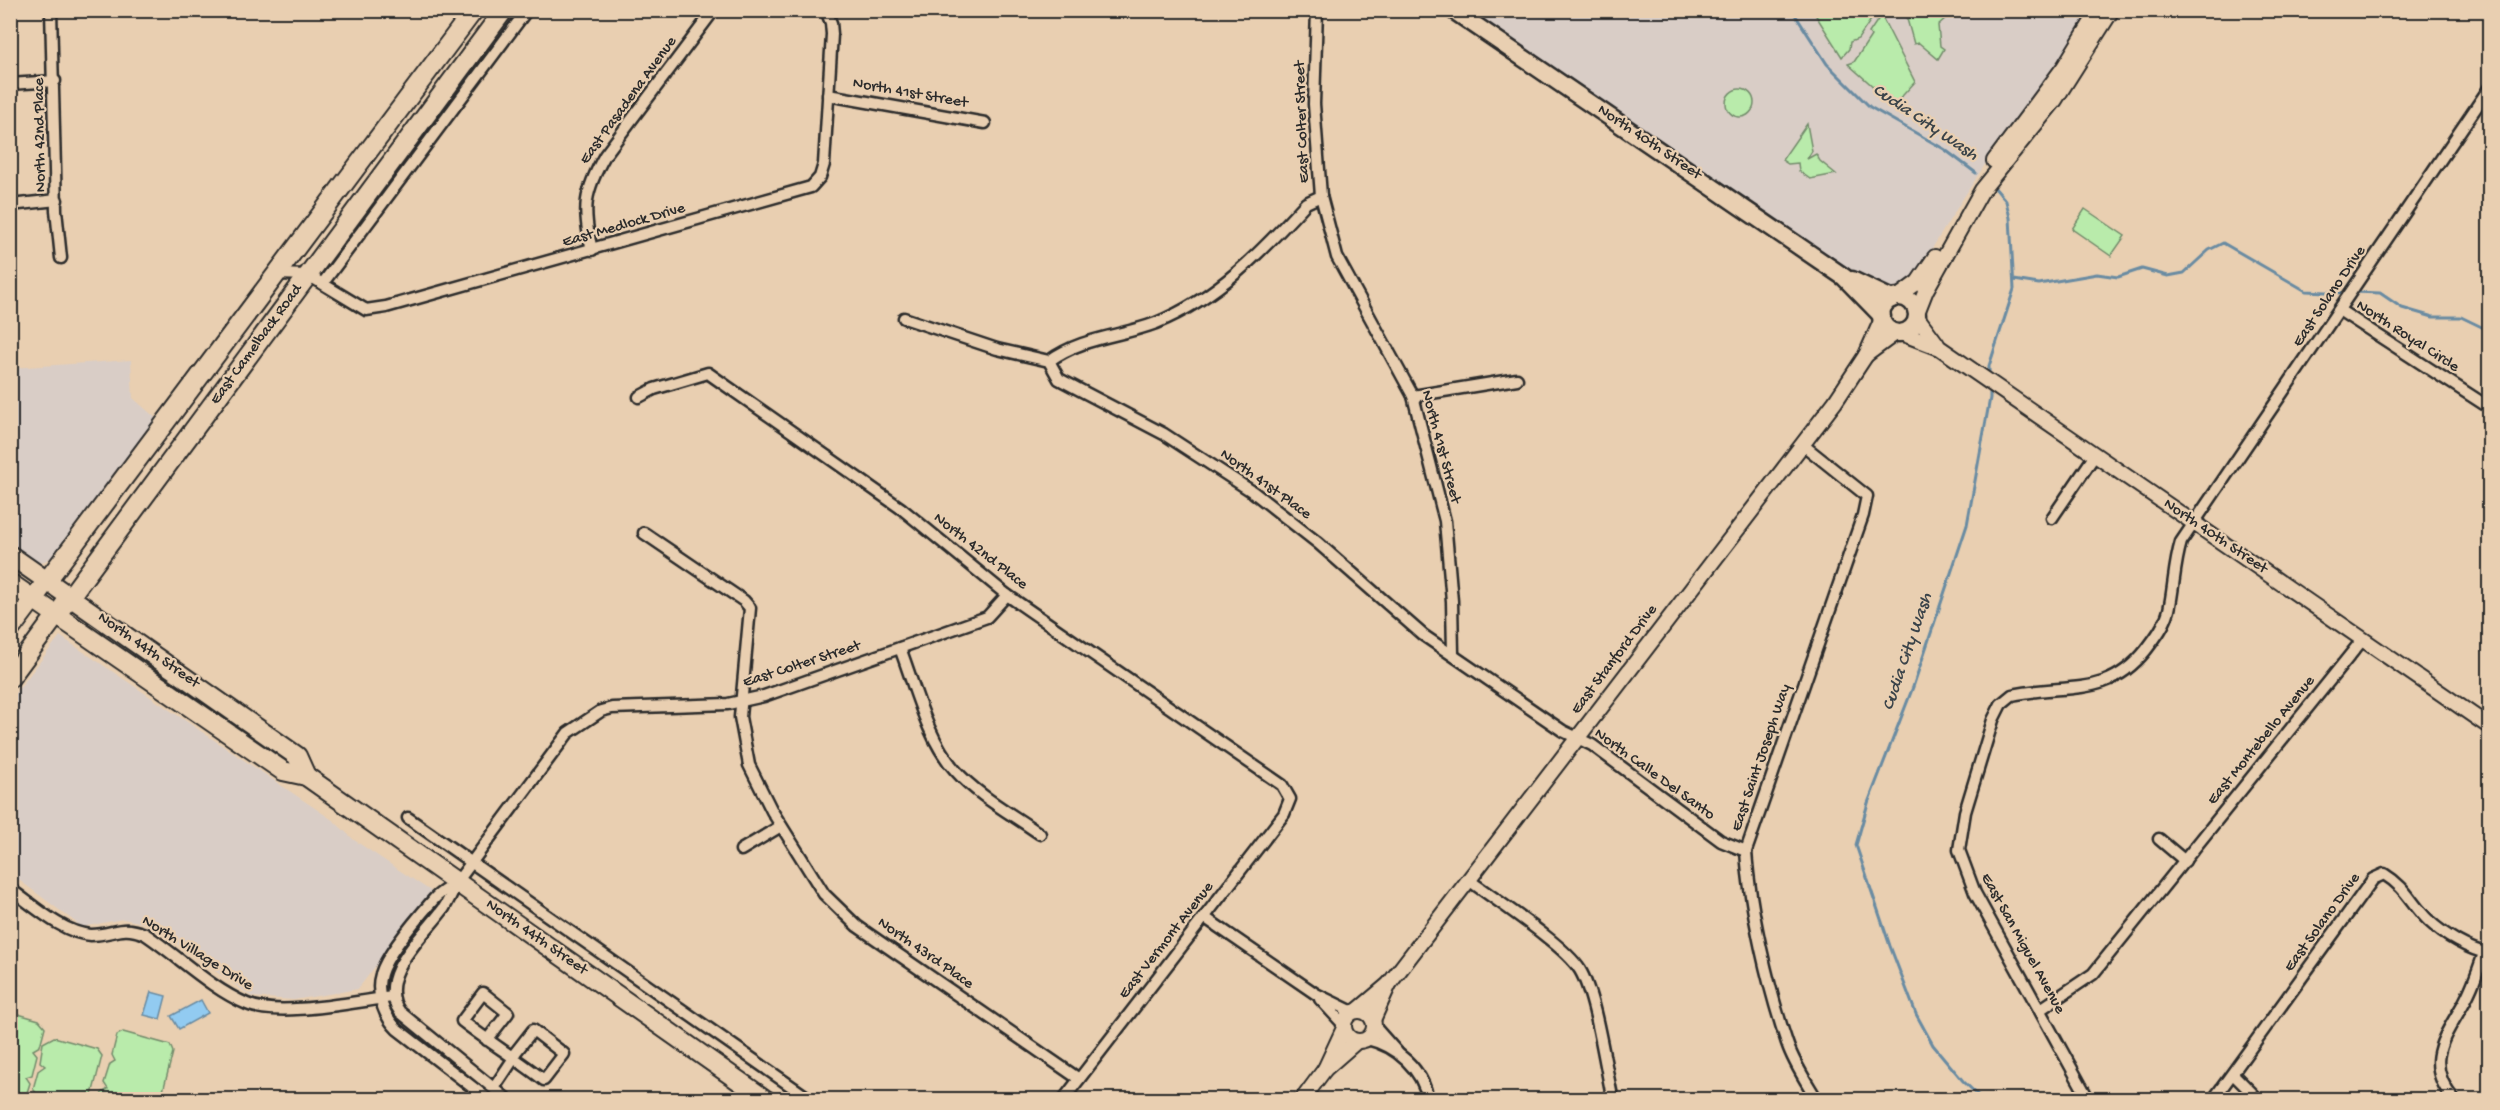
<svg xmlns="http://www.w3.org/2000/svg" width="2500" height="1110" font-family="'Gochi Hand',sans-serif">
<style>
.built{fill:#d9cdc6}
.green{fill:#b9ebab;stroke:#728b6b;stroke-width:1.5}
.water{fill:#92cbf1;stroke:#698ba2;stroke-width:1.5}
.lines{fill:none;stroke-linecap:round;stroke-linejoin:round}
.stream{stroke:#698ba2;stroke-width:3}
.minor-casing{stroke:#2b2b2b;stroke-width:15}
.tertiary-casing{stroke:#2b2b2b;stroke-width:18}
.secondary-casing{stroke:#2b2b2b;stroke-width:21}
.primary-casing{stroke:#2b2b2b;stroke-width:22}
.minor{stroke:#e9cfb1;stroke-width:10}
.tertiary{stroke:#e9cfb1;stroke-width:14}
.secondary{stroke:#e9cfb1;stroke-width:16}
.primary{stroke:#e9cfb1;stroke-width:18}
.labels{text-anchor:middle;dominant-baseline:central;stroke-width:4.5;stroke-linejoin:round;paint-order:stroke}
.street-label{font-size:16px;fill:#2b2b2b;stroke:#e9cfb1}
.water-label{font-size:18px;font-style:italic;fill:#3a4349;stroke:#e9cfb1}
</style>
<rect width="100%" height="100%" fill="#e9cfb1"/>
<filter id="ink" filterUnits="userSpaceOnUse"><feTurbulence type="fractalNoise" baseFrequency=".0167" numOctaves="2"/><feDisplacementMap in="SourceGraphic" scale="12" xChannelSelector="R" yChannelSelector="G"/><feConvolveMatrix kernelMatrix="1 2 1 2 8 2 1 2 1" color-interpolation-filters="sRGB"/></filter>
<g filter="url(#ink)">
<g class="built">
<polygon points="1471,11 2092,11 2050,75 2010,126 1964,197 1913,279 1893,293 1868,282 1633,125"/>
<polygon points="131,360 133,398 158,420 52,557 41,563 34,561 11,544 11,368"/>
<polygon points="60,636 334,821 354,840 432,892 358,989 294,1000 252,997 149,924 123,919 82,927 11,874 10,700"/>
</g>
<g class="green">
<polygon points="1813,11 1877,11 1858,39 1850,42 1849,49 1842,57"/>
<polygon points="1933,11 1957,11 1956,15 1946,18 1938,25 1940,46 1944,49 1938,59 1919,43 1914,44 1907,19"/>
<polygon points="1881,15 1915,82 1894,105 1848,64 1854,62 1871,36 1869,33"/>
<circle cx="1740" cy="103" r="14"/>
<polygon points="1807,124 1812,151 1807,159 1816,154 1820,161 1836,174 1810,179 1799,171 1798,163 1788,164 1782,160"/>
<polygon points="2085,209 2125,236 2111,256 2072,229"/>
<polygon points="11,1012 39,1020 45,1027 40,1046 33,1050 37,1055 32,1075 26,1077 30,1083 25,1099 11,1099"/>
<polygon points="123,1032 170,1045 173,1052 161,1099 100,1099 102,1093 108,1089 104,1083 110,1064 115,1061 112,1055 117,1035"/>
<polygon points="54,1037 97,1049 102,1056 91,1099 31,1099 37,1094 33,1089 38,1071 45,1066 40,1062 43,1043"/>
</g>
<g class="water">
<polygon points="151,992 166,996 160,1019 144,1015"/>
<polygon points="201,1000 208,1013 179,1029 171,1016"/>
</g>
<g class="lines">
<g class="stream">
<polyline points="1792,10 1827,64 1870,107 1944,149 1976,173"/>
<polyline points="2014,280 2039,284 2097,274 2118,277 2142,269 2168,276 2184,273 2209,250 2223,243 2306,291 2347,293"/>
<polyline points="2354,292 2380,293 2402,308 2433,317 2461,317 2490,331"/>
<polyline points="1989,376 1989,366 2014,289 2010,218 2006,201 1994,187"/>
<polyline points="1983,1100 1963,1081 1933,1045 1916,1014 1890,946 1856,845 1868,803 1913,687 1967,525 1990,398 1990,389"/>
</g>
<g class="minor-casing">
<g id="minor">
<polyline points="51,10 56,210 61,258"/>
<polyline points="10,84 55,81"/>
<polyline points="828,95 985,123"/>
<polyline points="1321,196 1337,257 1413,396 1445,521 1452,601 1453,654"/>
<polyline points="10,205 57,200"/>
<path d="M592,250C582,209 584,192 605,155L714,10"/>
<polyline points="277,274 308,275 366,310 386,307 811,187 820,177 824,164 832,34 831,23 826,10"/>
<polyline points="323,283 527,10"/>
<polyline points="2339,310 2490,408"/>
<polyline points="904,318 997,349 1049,361 1059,379 1164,434 1253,492 1318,543 1423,635 1563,731 1592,745 1721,841 1746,851"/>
<path d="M1049,361C1082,337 1119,337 1156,323C1218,298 1263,250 1306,203L1321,196L1314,104L1317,10"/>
<polyline points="1413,396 1517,379"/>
<polyline points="639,397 654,389 708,373 902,509 1007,595 1282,785 1290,799 1284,814 1063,1100"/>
<path d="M1802,444L1867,496L1863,515L1746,851C1750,910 1768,987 1787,1043C1794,1064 1806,1081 1817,1100"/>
<polyline points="2052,518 2095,455"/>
<polyline points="644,533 744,601 750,608 740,717 749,765 772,811 824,894 857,926 1079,1079"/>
<path d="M900,648C915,687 927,739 955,770C978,796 1012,814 1040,834"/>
<polyline points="408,818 811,1100"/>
<polyline points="2159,839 2185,861"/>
<polyline points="741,850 781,826"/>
<path d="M1469,880C1495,900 1564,944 1580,970C1596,997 1605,1066 1613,1100"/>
<path d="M456,883C449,888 440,892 434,899C419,916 387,953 381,974C375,993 384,1016 397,1029L489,1100"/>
<path d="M10,889C33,905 62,933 91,935C114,935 120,924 145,934C178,956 210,988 247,1004C279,1018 357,1001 393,997"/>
<polyline points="1204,917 1316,994 1353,1012"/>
<polyline points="1320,999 1344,1025"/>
<polyline points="2041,1009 2093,974 2363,639"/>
<polyline points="1374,1026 1397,1052"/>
<path d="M1367,1039C1396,1046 1423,1069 1428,1100"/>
<path d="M487,1040L508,1013L483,993L462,1021C489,1042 517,1059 544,1080L564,1054L533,1030L515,1053L514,1058L494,1088"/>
<polyline points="2233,1074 2259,1100"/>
<path d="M508,1100L400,1012C374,977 425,935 444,908C449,900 453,891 457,882L568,733L601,711L612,708L728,704L764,696L987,617L1007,595"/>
<path d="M2089,1100L1975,893L1959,850L1965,812L1993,720L2001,704L2012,695C2067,683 2107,699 2146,650C2156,637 2165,625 2169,610C2174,587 2174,565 2181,542L2490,87"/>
<path d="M2213,1100L2373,879L2384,874C2407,888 2411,904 2429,921C2444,935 2469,950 2490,954"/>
<path d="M2454,1100C2424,1063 2442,1041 2462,1006C2472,989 2478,971 2484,953"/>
</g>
</g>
<g class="tertiary-casing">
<g id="tertiary">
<polyline points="1994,161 2064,67 2099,10"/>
<polyline points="1898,297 1918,282 1935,257"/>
<polyline points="1917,313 1926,290 1982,190 2055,100 2112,10"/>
<polyline points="1917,317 1937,344"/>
<polyline points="1901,333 1940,348 2490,727"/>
<polyline points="1866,355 1897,332"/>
<polyline points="1357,1011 1389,984 1835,402 1866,355 1882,319"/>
<circle cx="1359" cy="1026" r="15"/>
<polyline points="1373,1020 1389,984"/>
<polyline points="1325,1069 1344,1028"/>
<polyline points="1302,1100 1325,1069 1357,1041"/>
</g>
</g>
<g class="secondary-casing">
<g id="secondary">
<polyline points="1453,10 1844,277 1882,316"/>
<polyline points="1852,280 1892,299"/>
<circle cx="1899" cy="315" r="18"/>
</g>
</g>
<g class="primary-casing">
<g id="primary">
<polyline points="10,555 297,756 306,776"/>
<polyline points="10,583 283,771 306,776 766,1100"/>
<polyline points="10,630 474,10"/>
<polyline points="10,678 504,10"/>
</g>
</g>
<use href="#minor" class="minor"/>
<use href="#tertiary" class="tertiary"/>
<use href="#secondary" class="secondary"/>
<use href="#primary" class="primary"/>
</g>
</g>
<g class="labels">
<g class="street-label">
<text transform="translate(910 94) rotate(10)">North 41st Street</text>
<text transform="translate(629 101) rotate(-54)">East Pasadena Avenue</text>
<text transform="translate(1303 122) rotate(-92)">East Colter Street</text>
<text transform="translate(41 135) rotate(-91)">North 42nd Place</text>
<text transform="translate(1649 143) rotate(34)">North 40th Street</text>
<text transform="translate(624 226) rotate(-16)">East Medlock Drive</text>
<text transform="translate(2330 297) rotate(-56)">East Solano Drive</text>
<text transform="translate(2407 337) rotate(33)">North Royal Circle</text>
<text transform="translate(257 345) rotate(-54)">East Camelback Road</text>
<text transform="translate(1440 447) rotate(75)">North 41st Street</text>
<text transform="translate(1265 485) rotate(36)">North 41st Place</text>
<text transform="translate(2215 537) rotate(34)">North 40th Street</text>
<text transform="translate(980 552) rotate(38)">North 42nd Place</text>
<text transform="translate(148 651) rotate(35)">North 44th Street</text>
<text transform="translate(1615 660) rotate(-53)">East Stanford Drive</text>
<text transform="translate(802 665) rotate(-18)">East Colter Street</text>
<text transform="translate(2262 741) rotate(-51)">East Montebello Avenue</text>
<text transform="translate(1762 758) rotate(-71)">East Saint Joseph Way</text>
<text transform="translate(1654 775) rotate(36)">North Calle Del Santo</text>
<text transform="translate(2323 923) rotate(-54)">East Solano Drive</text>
<text transform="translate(536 938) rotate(35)">North 44th Street</text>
<text transform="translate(1167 941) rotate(-52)">East Vermont Avenue</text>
<text transform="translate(2022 944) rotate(61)">East San Miguel Avenue</text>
<text transform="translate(197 954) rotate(32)">North Village Drive</text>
<text transform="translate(925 954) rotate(35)">North 43rd Place</text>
</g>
<g class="water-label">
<text transform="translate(1925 123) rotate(34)">Cudia City Wash</text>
<text transform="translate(1908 652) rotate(-71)">Cudia City Wash</text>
</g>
</g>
<rect width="2500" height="1110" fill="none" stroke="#e9cfb1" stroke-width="36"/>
<rect x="18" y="18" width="2464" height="1074" fill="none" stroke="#2b2b2b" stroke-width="2" filter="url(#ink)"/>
</svg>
